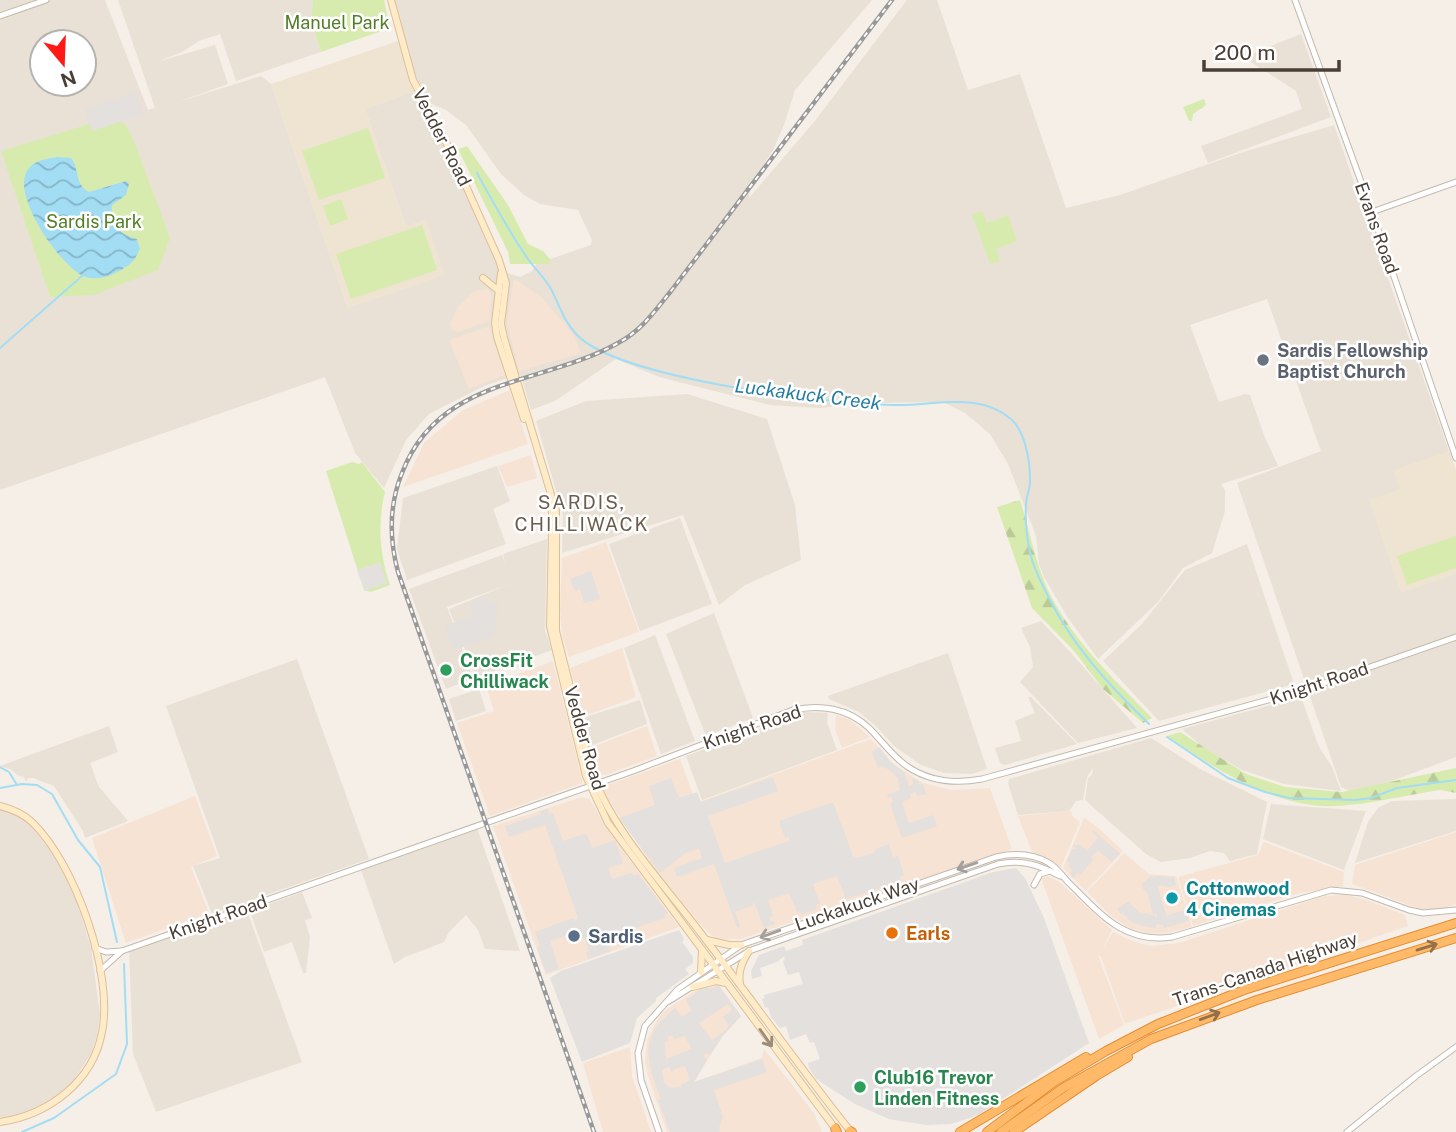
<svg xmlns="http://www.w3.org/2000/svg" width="1456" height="1132" font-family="'Public Sans',sans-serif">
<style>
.residential{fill:#e9e1d6;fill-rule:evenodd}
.commercial{fill:#f7e3d3}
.education{fill:#efe3d1}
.forest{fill:url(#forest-firs)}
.park{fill:#d8ebaf}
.parking{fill:#e3e0dd;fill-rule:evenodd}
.water{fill:url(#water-waves)}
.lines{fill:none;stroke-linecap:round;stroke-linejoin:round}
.stream{stroke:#a2ddf4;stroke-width:2}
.tertiary-casing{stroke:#c4b9ad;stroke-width:7}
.secondary-casing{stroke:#dac098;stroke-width:8}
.motorway-casing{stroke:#e58c32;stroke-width:10}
.tertiary{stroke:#fff;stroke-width:5}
.secondary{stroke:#ffebc8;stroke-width:6}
.motorway{stroke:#ffba69;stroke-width:8}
.rail-casing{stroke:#989898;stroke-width:4.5}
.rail{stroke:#fff;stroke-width:2;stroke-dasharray:5;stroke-linecap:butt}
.oneway{stroke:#a49f9a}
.oneway2{stroke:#92704a}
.oneway3{stroke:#9b8c78}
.worship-dot{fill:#6b7280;stroke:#fff;stroke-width:2.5}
.leisure-dot{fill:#2e9e5b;stroke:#fff;stroke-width:2.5}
.culture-dot{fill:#0f9aa8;stroke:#fff;stroke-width:2.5}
.food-dot{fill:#e8710a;stroke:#fff;stroke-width:2.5}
.service-dot{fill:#5c6f8a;stroke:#fff;stroke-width:2.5}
.labels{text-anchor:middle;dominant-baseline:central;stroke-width:5;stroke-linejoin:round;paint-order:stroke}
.park-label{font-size:18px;fill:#537e26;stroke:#fff}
.street-label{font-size:18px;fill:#493f36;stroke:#fff}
.worship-label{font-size:18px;font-weight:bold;fill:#5b616d;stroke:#fff;text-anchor:start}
.leisure-label{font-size:18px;font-weight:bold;fill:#27864d;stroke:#fff;text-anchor:start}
.culture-label{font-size:18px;font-weight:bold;fill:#0d838f;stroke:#fff;text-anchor:start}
.food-label{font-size:18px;font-weight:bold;fill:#c56008;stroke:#fff;text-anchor:start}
.service-label{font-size:18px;font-weight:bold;fill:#4e5e75;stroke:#fff;text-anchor:start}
.water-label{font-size:19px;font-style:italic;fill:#257da2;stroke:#fff}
.neighbourhood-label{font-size:19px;letter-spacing:2px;fill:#6c5c4d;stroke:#fff}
</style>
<defs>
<pattern id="forest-firs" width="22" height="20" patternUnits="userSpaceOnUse" patternTransform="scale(1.75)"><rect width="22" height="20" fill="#d8ebaf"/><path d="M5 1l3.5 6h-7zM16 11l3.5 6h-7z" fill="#bbcb97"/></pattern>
<pattern id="water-waves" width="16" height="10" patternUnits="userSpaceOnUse" patternTransform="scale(1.75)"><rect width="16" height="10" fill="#a2ddf4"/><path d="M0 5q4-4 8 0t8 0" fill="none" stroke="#86b5c6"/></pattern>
</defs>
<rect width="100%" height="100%" fill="#f5efe8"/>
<g class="residential">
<path d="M0,0H105L148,110L155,108L118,0H313L311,21L321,52L236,81L220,34L199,41L182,52L157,62L215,45L228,84L178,102L261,76L271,84L348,308L406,226L365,109L415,91L392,0H872L795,90L784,125L773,150L750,186L749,198L814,122L907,0H937L968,90L1020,74L1066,208L1120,195L1240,153L1334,125L1456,471V757L1357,794L1341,787L1237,483L1321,451L1267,299L1190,325L1219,402L1245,394L1250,395L1264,435L1278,466L1221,484L1225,490V511L1212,553L1183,568L1158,602L1098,659L1068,618L1044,577L1039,564L1036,536L1008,464L990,434L965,413L943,402L870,403L820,408L770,405L659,377L616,359L555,401L531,410L520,374L484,386L429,414L406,440L384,488L355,453L325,377L0,490ZM42,42H84V84H42ZM429,103L446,110L466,125L501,174L524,195L540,204L578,210L592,240L591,245L536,264L532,271L520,277L501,271L449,148L425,104Z"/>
<polygon points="1301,34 1331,117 1208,163 1201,146 1302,109 1296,91 1243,57"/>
<polygon points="687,394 767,419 795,505 801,560 745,585 719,605 683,515 562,553 563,515 536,421 586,401"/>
<polygon points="497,466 510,501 493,509 506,544 407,580 397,549 403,498"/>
<polygon points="680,518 712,604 640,631 609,544"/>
<polygon points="547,539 545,631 552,650 476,678 449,609 512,583 447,607 473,678 446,689 409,589 502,555 505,563 503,554"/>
<polygon points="1247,544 1294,684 1159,721 1103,661 1142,624 1185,570"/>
<polygon points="714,613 753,718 706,736 666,634"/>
<polygon points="1041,621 1072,654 1137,728 1078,743 1020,682 1033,667 1030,647 1021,628"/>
<polygon points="655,635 695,741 661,754 624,648"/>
<polygon points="948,653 987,769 972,774 944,773 921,765 894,746 876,726 859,712 829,699 828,696"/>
<polygon points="297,659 369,859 212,914 193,866 220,858 166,706"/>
<polygon points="479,689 486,711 456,721 449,699"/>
<polygon points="1028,697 1031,697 1077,744 1005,765 1000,763 995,748 1021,741 1015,721 1035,713"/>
<polygon points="1301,697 1319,747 1332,767 1341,791 1284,784 1242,770 1203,747 1182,729"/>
<polygon points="640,700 647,724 592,745 585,717"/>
<polygon points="804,712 828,713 827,722 837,750 702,800 686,756"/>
<polygon points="109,726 118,752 90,763 99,787 128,821 85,838 83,831 54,786 33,778 28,778 26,782 24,777 17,775 12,770 0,766"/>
<polygon points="1151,738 1200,769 1267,802 1257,854 1230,861 1224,853 1210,851 1190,858 1161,862 1146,854 1085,800 1088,778 1092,775 1093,768 1087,777 1083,800 1076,801 1069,811 1018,815 1008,783 1009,779"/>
<polygon points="1456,799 1456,831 1355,863 1368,822 1378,808 1392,801"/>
<polygon points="1271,804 1366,811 1344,870 1263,839"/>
<polygon points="0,810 21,817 28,822 51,851 74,892 91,948 100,1014 97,1035 91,1054 72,1083 59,1095 39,1107 19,1115 0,1118"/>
<polygon points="477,828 520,951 485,949 478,930 466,915 449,932 444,942 405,957 394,964 361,870"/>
<polygon points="302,892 312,918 305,920 310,937 306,973 303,973 292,942 264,952 250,911"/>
<polygon points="246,908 302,1062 156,1112 133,1054 129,949"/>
</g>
<g class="commercial">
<polygon points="514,279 541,297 573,334 581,353 519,371 507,322"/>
<polygon points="488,289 492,296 489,321 458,332 452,330 450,324 457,308 474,291"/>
<polygon points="489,326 505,375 469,389 449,340"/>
<polygon points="510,390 528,444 403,487 424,443 463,410"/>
<polygon points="531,455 537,478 507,487 498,466"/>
<polygon points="606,542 639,632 569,657 562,635 560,609 562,558"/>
<polygon points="622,648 636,697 584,716 570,668"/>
<polygon points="553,661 583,783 490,816 457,723 494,711 486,686"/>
<polygon points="836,715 850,720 870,737 842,748 835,729"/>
<polygon points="647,726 657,756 605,775 598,774 592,747"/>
<polygon points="871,739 892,763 923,783 952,790 990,788 1012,849 741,939 716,940 699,923 656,871 603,792 605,786 680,759 696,803"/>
<polygon points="195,796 217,856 191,867 209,913 126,943 92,838"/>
<polygon points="582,797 590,799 605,826 679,927 546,975 493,826"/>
<polygon points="1071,811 1073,817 1080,822 1061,867 1032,852 1018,816"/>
<polygon points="1084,818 1096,826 1123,851 1086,891 1063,868"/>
<polygon points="1456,832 1456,904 1443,909 1420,909 1352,884 1355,865"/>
<polygon points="1264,842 1344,872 1343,886 1300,893 1193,926 1178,877 1258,855"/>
<polygon points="1124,853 1149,874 1176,876 1192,927 1167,933 1149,933 1131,929 1110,915 1087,892"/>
<polygon points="1047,876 1058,881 1112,930 1102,950 1113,932 1132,941 1150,946 1179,943 1321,897 1343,894 1369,901 1405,915 1408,926 1125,1024 1101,957 1098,955 1124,1025 1099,1039 1041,878"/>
<polygon points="713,984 719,985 741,1016 722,1037 694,1082 762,1058 764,1049 814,1113 822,1132 667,1132 649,1079 645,1063 647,1040 658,1018 667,1009 705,985"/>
<polygon points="630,1047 632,1076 651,1132 603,1132 583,1063"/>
</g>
<g class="education">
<polygon points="398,41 415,91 365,109 406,226 426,219 445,275 348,308 271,84"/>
<polygon points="1449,451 1456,471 1456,574 1401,593 1369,500 1400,489 1393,470"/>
</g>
<g class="forest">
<polygon points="1204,99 1206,105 1193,114 1192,121 1189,121 1183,107"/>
<path d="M1020,500C1029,528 1035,561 1047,588C1071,639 1113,678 1152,718L1143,723L1103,689L1074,651L1032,608L997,507Z"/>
<path d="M1180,732L1246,774L1285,787L1342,792L1456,768V793L1440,790C1406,795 1355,808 1322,806C1266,802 1212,767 1167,736Z"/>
</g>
<g class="park">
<polygon points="313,0 384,0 390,28 321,52 311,21"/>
<polygon points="112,117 126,125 134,141 170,238 158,270 94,295 50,297 1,151"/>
<polygon points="368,128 385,178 319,200 302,151"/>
<polygon points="467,146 508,205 528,244 543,251 550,259 550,264 510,264 508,252 458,149"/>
<polygon points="341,199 348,219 330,226 323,206"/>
<polygon points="982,211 987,223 1008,215 1017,241 996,249 1000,261 990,264 972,215"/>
<polygon points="422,225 437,270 351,299 336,254"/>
<path d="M352,462L359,464L362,462L385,492C377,523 380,556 390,585L371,592L364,590L326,471Z"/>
<polygon points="1456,536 1456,568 1407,585 1397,556"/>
</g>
<g class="parking">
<polygon points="136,92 143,114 92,131 85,109"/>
<polygon points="380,562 387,583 365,591 357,570"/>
<polygon points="591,571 600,599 584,603 580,589 575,591 570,579"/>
<polygon points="480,598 498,603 494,636 454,650 445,626 473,616 469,603"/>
<polygon points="879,747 892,763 905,773 909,787 913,784 912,778 919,781 919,785 923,784 926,794 918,796 915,792 910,794 911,798 902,802 909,823 933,815 937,826 902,838 890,804 893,802 891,797 888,798 887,795 900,790 898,778 888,769 882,767 878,768 872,752"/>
<polygon points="773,777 778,791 708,816 725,863 789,841 789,837 785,838 779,821 833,802 853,856 858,858 875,852 875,849 889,844 893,857 898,856 904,875 900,877 901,881 846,899 837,876 813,884 820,904 816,905 817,909 801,915 800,911 797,912 789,893 768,900 773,916 769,918 771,922 774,921 775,924 764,928 754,902 752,906 735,912 740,926 737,928 714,864 677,877 674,868 702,858 699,848 684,854 660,873 619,818 655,805 649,786 671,778 679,798 697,792 701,802"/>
<polygon points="547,809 549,814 553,813 563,841 584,834 587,835 592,848 615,840 623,863 608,868 612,879 632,873 633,875 638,874 668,913 664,914 665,918 632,929 630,926 622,929 623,933 607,939 611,951 588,959 586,952 589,951 584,938 581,938 579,931 550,941 559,969 546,973 537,948 540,946 535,932 573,918 575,921 578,918 545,825 509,837 505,826 541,814 540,811"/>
<polygon points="1093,830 1120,854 1112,862 1098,850 1091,857 1093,860 1080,875 1077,873 1073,878 1070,874 1073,870 1068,866 1070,863 1067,862 1072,849 1076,849 1073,846 1074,844 1077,846 1079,844 1087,851 1097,839 1100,839 1092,832"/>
<polygon points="1016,868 1025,878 1044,918 1089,1043 978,1115 951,1124 926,1125 889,1119 855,1104 819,1081 820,1079 817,1080 809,1068 808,1063 820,1059 814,1042 810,1043 806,1034 790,1040 786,1026 780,1028 771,1017 768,1007 765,1008 762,999 765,998 764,995 803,984 799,972 788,975 783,962 785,958 783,957 777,962 760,968 762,976 752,979 751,971 759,955 784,946 786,951 803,945 802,940 993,872"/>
<polygon points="1151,876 1154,878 1155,876 1174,877 1176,885 1170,887 1157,885 1167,918 1168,915 1185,910 1189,921 1164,928 1163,925 1156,924 1156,928 1143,926 1132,922 1123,914 1125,911 1121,914 1117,909 1128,902 1139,912 1156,916 1156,919 1157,914 1153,915 1148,893 1143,889 1142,884"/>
<polygon points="679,930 684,939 682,942 693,957 693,963 685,969 689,974 656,998 656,1001 637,1018 630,1043 582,1062 550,978 561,971"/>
<path d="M706,985L709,989L719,986L741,1016L722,1037L710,1055L706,1053L704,1056L707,1060L694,1082L762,1059L767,1072L714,1090L723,1117L719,1128L720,1132H670L658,1100L661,1099L651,1072L648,1051L650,1040L657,1025L675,1008L682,1017L692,1010L686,1000ZM728,1004L732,1010L723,1017L729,1025L727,1029L712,1040L699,1023ZM672,1035L674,1039L684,1036L692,1049L666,1059L665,1042L668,1041L667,1037ZM685,1066L690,1080L681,1085V1087L670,1088L664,1082L662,1070L669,1067L672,1074L673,1070Z"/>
</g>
<path class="water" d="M58,157L71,158C80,169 74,184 89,192L126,181L129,184L126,195L112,205C110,225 119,234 137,239L140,249C138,253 135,259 132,262C120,273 98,283 83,276C59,264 14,199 26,173C32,160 46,159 58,157Z"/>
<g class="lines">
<g class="stream">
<path d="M477,173C493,202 509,232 528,259C535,269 545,278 551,289C559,304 564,322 577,335C619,379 835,405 899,405C937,405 980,392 1011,419C1025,431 1030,461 1030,479C1031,487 1026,496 1026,505C1025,519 1027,538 1030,552C1033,568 1041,582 1048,596C1073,647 1109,685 1149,724"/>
<polyline points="0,348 82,276"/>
<polyline points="1167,737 1228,778 1265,792 1289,798 1355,800 1371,798 1397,788 1456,780"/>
<polyline points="0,767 9,772 17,785"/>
<polyline points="0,788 22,784 37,785 52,794 78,840 100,867 117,942"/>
<polyline points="22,1132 54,1118 116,1074 127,1044 124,964"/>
</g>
<g class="tertiary-casing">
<g id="tertiary">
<polyline points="1295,0 1372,212 1456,458"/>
<polyline points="0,16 46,0"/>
<polyline points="1372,212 1456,182"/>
<polyline points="1034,885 1040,874 1050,871"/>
<path d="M95,948L106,952L122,951L633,771L793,710C820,704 848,708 869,728C882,741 893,757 908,767C931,782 955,784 982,779L1304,690L1456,637"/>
<polyline points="100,971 122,951"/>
<path d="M669,1001L749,951L998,864C1022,859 1039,865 1060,876"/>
<path d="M659,1132L641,1080L638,1053L645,1026L678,989L741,945L996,857C1014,853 1032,853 1049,863C1056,867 1062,875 1068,882C1100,913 1123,944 1172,937L1331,890L1362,893L1409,910L1423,913L1456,910"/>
<polyline points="1347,1132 1416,1076 1456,1047"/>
</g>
</g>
<g class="secondary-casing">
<g id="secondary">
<path d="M391,0L413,80L449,148L499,260L506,283L501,324L504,338L556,511V631L592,774C616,835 664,884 703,936C753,1001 800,1068 851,1132"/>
<polyline points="501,273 495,323 497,337 524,419"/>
<polyline points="483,278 499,291"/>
<polyline points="549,499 552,512 552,533 550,626 586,776 608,823 837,1131"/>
<path d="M0,806C12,809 24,814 33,823C75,864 114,974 102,1032C93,1082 48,1115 0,1122"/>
<polyline points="707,940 729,945 741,945"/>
<polyline points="701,972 702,950"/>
<path d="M740,984C738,971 742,962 749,951"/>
<polyline points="693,987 716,981 726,983"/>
</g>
</g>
<g class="motorway-casing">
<g id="motorway">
<polyline points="835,1128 837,1132"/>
<polyline points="850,1131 852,1132"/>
<polyline points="960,1132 1086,1057"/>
<polyline points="987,1132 1054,1082 1106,1051 1158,1024 1244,990 1456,923"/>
<polyline points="1001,1132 1063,1088 1151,1039 1257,1000 1456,938"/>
<polyline points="1014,1132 1096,1076 1128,1057"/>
</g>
</g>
<use href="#tertiary" class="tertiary"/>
<use href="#secondary" class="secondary"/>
<use href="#motorway" class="motorway"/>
<g class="rail-casing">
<path id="rail" d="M594,1132L398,572C389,538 389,505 402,473C439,376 542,386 618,343C641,331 655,311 671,291L892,0"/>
</g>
<use href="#rail" class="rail"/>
</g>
<defs><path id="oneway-shaft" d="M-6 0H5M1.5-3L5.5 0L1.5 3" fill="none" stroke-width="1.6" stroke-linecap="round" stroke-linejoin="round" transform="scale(1.75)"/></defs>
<g class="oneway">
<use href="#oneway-shaft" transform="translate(967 866) rotate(161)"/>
<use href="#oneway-shaft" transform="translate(770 934) rotate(160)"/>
</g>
<g class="oneway2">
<use href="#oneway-shaft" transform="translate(1427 947) rotate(-17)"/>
<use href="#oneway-shaft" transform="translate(1210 1016) rotate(-20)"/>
</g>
<use class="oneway3" href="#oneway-shaft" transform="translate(766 1038) rotate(55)"/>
<circle class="worship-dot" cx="1263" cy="360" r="7"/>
<g class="leisure-dot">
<circle cx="446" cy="670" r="7"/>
<circle cx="860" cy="1087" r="7"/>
</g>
<circle class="culture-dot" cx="1172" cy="898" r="7"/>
<circle class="food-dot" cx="892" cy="933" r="7"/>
<circle class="service-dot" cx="574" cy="936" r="7"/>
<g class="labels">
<g class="park-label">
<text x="337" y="22">Manuel Park</text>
<text x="94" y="221">Sardis Park</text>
</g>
<g class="street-label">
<text transform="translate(442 137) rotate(63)">Vedder Road</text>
<text transform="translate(1377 228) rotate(70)">Evans Road</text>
<text transform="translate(1319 683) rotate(-18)">Knight Road</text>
<text transform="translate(752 727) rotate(-19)">Knight Road</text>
<text transform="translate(585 738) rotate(74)">Vedder Road</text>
<text transform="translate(857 904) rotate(-19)">Luckakuck Way</text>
<text transform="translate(218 917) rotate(-19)">Knight Road</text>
<text transform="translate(1265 969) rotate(-19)">Trans-Canada Highway</text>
</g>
<g class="worship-label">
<text x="1277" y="350">Sardis Fellowship<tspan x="1277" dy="21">Baptist Church</tspan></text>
</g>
<g class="leisure-label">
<text x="460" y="660">CrossFit<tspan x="460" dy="21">Chilliwack</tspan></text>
<text x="874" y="1077">Club16 Trevor<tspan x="874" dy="21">Linden Fitness</tspan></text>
</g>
<g class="culture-label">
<text x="1186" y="888">Cottonwood<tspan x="1186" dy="21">4 Cinemas</tspan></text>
</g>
<g class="food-label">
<text x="906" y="933">Earls</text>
</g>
<g class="service-label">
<text x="588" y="936">Sardis</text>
</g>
<g class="water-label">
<text transform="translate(808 394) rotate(7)">Luckakuck Creek</text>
</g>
<g class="neighbourhood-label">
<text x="582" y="502">SARDIS,<tspan x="582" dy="22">CHILLIWACK</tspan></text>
</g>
</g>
<g transform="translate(63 63) rotate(161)"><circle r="33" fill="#ffffff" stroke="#b6b2af" stroke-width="2"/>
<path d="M0-5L12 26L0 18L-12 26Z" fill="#ff1a15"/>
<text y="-10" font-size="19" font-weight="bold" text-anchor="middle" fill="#493f36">N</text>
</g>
<path d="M1204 60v10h135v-10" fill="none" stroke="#493f36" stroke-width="3.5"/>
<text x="1214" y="60" font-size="21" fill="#493f36" stroke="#ffffff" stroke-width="5" paint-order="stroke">200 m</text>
</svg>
